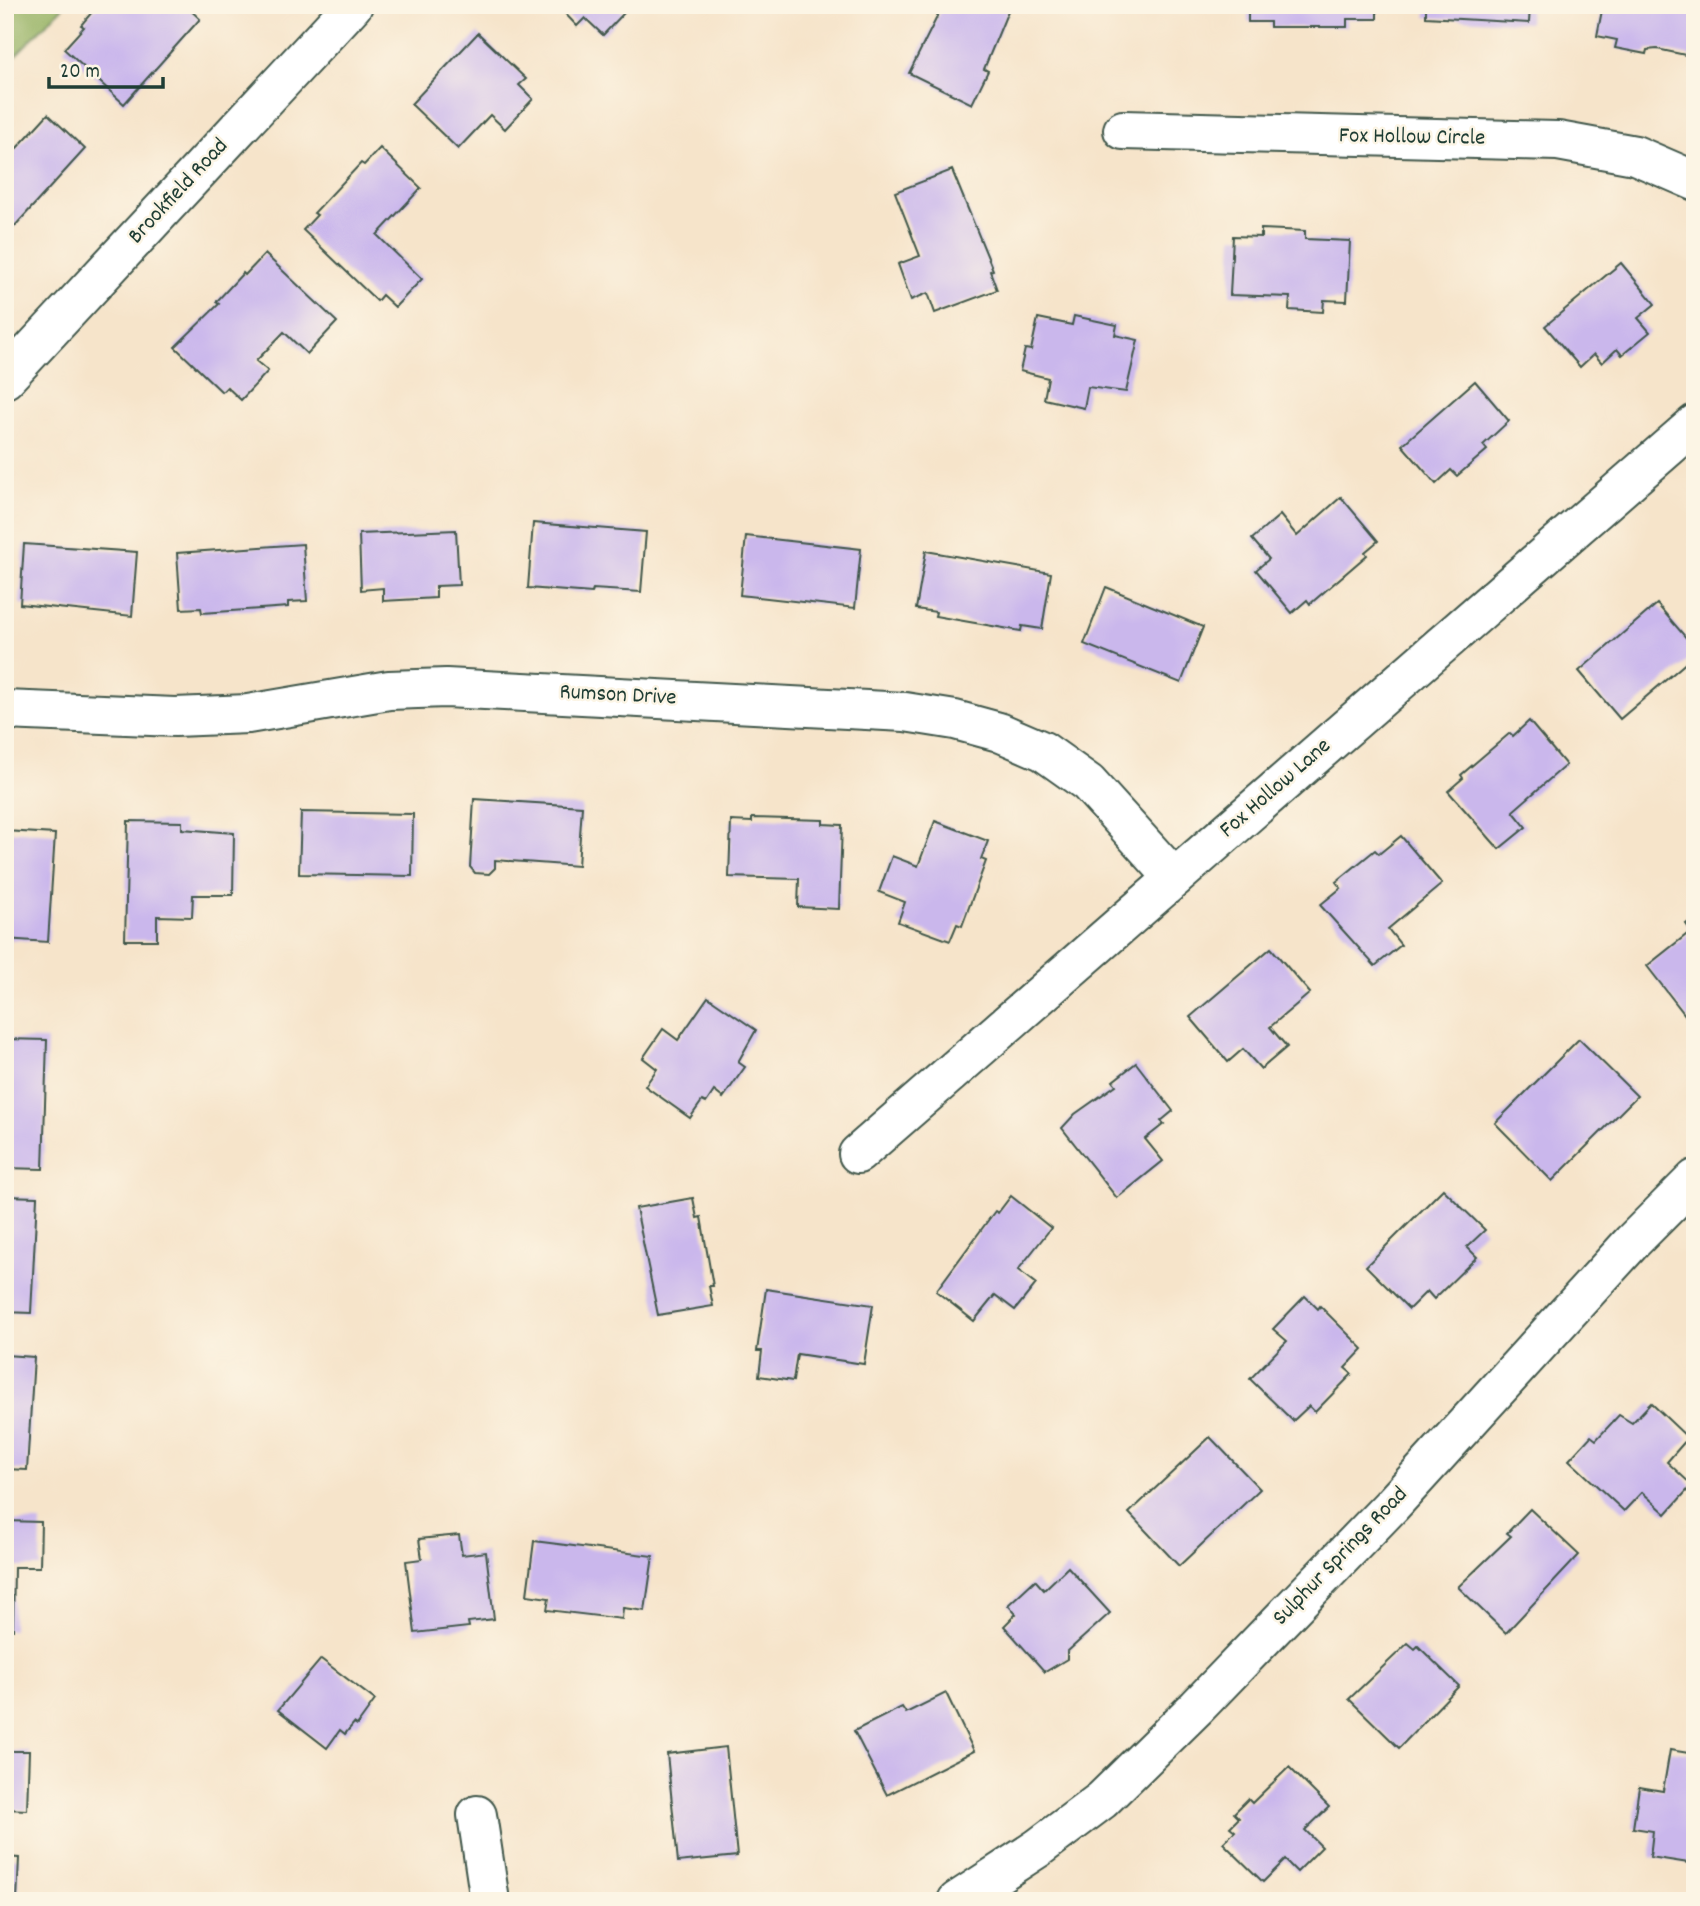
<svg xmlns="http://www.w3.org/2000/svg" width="1700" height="1906" font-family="Dekko,sans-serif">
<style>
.forest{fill:#98b466;stroke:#5c784d;stroke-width:2}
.building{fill:#cab7ec}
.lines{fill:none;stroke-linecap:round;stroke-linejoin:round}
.minor-casing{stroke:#3f564a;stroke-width:42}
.tertiary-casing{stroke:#3f564a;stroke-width:42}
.minor{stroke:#fff;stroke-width:38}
.tertiary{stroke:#fff;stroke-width:38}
.labels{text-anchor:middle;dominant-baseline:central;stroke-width:5;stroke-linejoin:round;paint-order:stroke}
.street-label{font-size:23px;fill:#1f3d34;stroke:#fcf5e5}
</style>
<rect width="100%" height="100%" fill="#fcf5e5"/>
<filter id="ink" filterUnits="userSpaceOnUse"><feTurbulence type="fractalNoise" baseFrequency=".0143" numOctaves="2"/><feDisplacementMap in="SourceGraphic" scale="14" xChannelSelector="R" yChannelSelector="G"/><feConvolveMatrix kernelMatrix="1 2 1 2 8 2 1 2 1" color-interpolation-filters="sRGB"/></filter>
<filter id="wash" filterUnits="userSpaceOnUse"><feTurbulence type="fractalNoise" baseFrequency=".00686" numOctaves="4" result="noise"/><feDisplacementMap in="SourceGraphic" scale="28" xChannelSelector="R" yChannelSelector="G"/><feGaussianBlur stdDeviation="1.57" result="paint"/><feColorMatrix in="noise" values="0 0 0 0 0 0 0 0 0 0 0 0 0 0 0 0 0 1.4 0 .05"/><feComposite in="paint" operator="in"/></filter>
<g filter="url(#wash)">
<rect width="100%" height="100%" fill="#f6e4ca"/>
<polygon class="forest" points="5,5 65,5 5,66"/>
<g id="blocks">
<g class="building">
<polygon points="98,5 185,5 200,19 124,104 64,49 84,27 81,25"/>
<polygon points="557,5 616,5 624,13 603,35 585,18 577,26"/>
<polygon points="943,5 1010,6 984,69 988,71 972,104 909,73"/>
<polygon points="1248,5 1377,5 1377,19 1347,19 1347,27 1270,27 1270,22 1248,22"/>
<polygon points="1426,5 1530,5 1529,23 1426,17"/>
<polygon points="1603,5 1695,5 1695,57 1657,49 1647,50 1646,54 1615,48 1617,40 1597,36"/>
<polygon points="478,33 526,79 519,85 533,99 505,129 490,115 458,149 411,104"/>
<polygon points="48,114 85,149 13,228 5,221 5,161"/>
<polygon points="380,148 421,188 377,235 422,279 395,307 382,295 377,301 303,230 317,215 314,213 361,163 364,165"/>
<polygon points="952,170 993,270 990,271 997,290 935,313 928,293 911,300 898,264 920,256 895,192"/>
<polygon points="1261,229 1305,231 1305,239 1350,241 1347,301 1324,300 1323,312 1289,310 1290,297 1230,295 1233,236 1261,237"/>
<polygon points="265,254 337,322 307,354 284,332 256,361 268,371 241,400 227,387 222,392 175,347 219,304 216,302 243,273 245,275"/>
<polygon points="1621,263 1655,304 1638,318 1650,332 1622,355 1617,349 1602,363 1594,354 1580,367 1545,326"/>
<polygon points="1074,316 1117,325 1115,335 1138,340 1126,392 1088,387 1084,408 1044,399 1048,378 1020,371 1025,349 1031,350 1038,318 1072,325"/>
<polygon points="1475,381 1509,421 1483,445 1487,450 1457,476 1451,470 1436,484 1402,445"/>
<polygon points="1341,497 1378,541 1365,552 1367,555 1310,604 1307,600 1292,613 1256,570 1269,559 1252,539 1280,515 1297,536"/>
<polygon points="533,523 646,532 641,592 593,589 592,593 528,588"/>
<polygon points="456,530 459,585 436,586 436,598 383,601 383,588 361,590 359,534"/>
<polygon points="746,536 861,549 855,608 740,595"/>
<polygon points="24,544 137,552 132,616 20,604"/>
<polygon points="303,544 307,601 288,602 288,607 202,613 201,608 181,609 177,553"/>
<polygon points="926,551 1051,573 1042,629 1022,626 1021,631 935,616 936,612 916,609"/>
<polygon points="1106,587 1203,627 1181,683 1084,644"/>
<polygon points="1657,604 1695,648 1695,655 1620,719 1579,671"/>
<polygon points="1529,721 1566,765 1513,811 1526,827 1499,849 1448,791 1463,778 1461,775 1510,733 1513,736"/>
<polygon points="474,799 582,806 578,866 495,860 495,868 489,874 475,873 470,867"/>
<polygon points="301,812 413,814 412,876 299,874"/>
<polygon points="752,818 823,820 823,824 842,825 839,909 798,907 799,879 729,877 731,821 752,822"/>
<polygon points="128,821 182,822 182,829 234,833 233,895 193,895 192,917 157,916 157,940 125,940"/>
<polygon points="935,821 988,841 981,859 986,861 962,926 957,924 950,941 898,922 905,902 879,892 892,856 918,866"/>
<polygon points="5,831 55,834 48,942 5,939"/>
<polygon points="1401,836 1442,884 1388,929 1401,945 1375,966 1320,905 1341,888 1336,882 1375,850 1379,854"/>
<polygon points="1695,917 1695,1015 1689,1020 1647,966 1691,931 1686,924"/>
<polygon points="1271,948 1310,993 1270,1027 1287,1047 1261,1069 1243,1049 1228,1062 1190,1017"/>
<polygon points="708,997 756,1030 738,1062 745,1067 723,1098 714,1091 706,1103 702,1101 690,1118 645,1086 657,1069 643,1058 663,1029 678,1040"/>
<polygon points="5,1039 47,1040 43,1169 5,1168"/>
<polygon points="1579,1039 1637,1096 1552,1181 1495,1123"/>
<polygon points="1136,1063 1173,1111 1161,1121 1164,1124 1145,1139 1163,1161 1117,1198 1062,1128 1075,1114 1116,1085 1113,1081"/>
<polygon points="1443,1189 1485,1230 1467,1247 1477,1257 1434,1299 1427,1291 1409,1309 1366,1266"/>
<polygon points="5,1196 37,1197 31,1313 5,1312"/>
<polygon points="1011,1196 1051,1228 1018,1270 1036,1284 1015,1310 995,1295 974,1321 936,1291 995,1211 998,1213"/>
<polygon points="693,1198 697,1218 701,1217 713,1286 709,1286 713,1306 658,1315 636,1208"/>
<polygon points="766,1289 873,1305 864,1364 797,1354 793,1381 759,1376 762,1351 757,1351"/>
<polygon points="1305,1296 1318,1309 1320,1306 1363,1349 1345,1368 1352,1374 1315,1412 1309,1406 1293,1421 1250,1379 1287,1341 1273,1329"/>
<polygon points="5,1355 34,1357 27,1470 5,1469"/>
<polygon points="1651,1403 1688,1438 1667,1462 1692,1485 1666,1514 1642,1492 1624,1511 1569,1460 1591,1436 1596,1440 1619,1415 1632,1423"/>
<polygon points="1210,1437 1260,1489 1179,1566 1129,1513"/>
<polygon points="1530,1509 1579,1555 1506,1633 1458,1587 1511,1536 1507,1533"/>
<polygon points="5,1521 41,1522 40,1567 14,1567 13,1630 5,1630"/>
<polygon points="459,1535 462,1555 486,1552 494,1619 468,1622 469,1627 415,1633 406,1561 422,1559 419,1539"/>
<polygon points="534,1541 653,1556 645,1611 623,1608 622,1619 547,1610 549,1598 527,1595"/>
<polygon points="1068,1567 1110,1613 1067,1652 1067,1659 1045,1672 1004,1626 1016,1614 1008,1605 1035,1580 1044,1590"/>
<polygon points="1408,1643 1415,1649 1418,1646 1459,1686 1399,1748 1349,1699"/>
<polygon points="321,1659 375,1700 357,1725 354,1723 345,1734 340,1730 327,1748 278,1710"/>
<polygon points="946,1693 974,1751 887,1795 854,1731 902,1707 906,1713"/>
<polygon points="726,1747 737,1856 678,1862 667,1754"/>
<polygon points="1670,1750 1695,1754 1695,1864 1650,1857 1653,1831 1633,1828 1639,1787 1663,1791"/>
<polygon points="5,1751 29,1751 27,1810 5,1809"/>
<polygon points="1289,1767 1329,1807 1305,1830 1322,1847 1297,1872 1285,1860 1263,1882 1223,1843 1235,1831 1230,1827 1239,1818 1234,1813 1248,1799 1252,1803"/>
<polygon points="5,1857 19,1858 17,1901 5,1901"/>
</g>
</g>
</g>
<g filter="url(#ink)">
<use href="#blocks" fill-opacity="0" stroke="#3f564a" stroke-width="2"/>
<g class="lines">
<g class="minor-casing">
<g id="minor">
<polyline points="1123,130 1558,141 1635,155 1695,181"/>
<polyline points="5,379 353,5"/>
<polyline points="5,710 175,717 248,714 389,690 446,688 905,712 955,720 999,732 1043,751 1088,783 1174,878"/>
<polyline points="858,1154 1695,424"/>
<polyline points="477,1815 490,1901"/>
</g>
</g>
<g class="tertiary-casing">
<polyline id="tertiary" points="957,1901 1038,1848 1102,1800 1197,1707 1391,1506 1632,1242 1695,1179"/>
</g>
<use href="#minor" class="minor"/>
<use href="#tertiary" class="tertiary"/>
</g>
</g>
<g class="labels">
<g class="street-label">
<text transform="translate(1412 138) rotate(1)">Fox Hollow Circle</text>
<text transform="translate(179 192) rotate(-47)">Brookfield Road</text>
<text transform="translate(618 696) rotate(3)">Rumson Drive</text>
<text transform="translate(1276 789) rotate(-41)">Fox Hollow Lane</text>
<text transform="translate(1341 1557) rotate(-46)">Sulphur Springs Road</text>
</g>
</g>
<rect width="1700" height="1906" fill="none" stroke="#fcf5e5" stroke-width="28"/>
<path d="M49 77v10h114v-10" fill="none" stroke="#1f3d34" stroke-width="3.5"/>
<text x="60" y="77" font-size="21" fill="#1f3d34" stroke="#fcf5e5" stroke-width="5" paint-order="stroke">20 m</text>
</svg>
